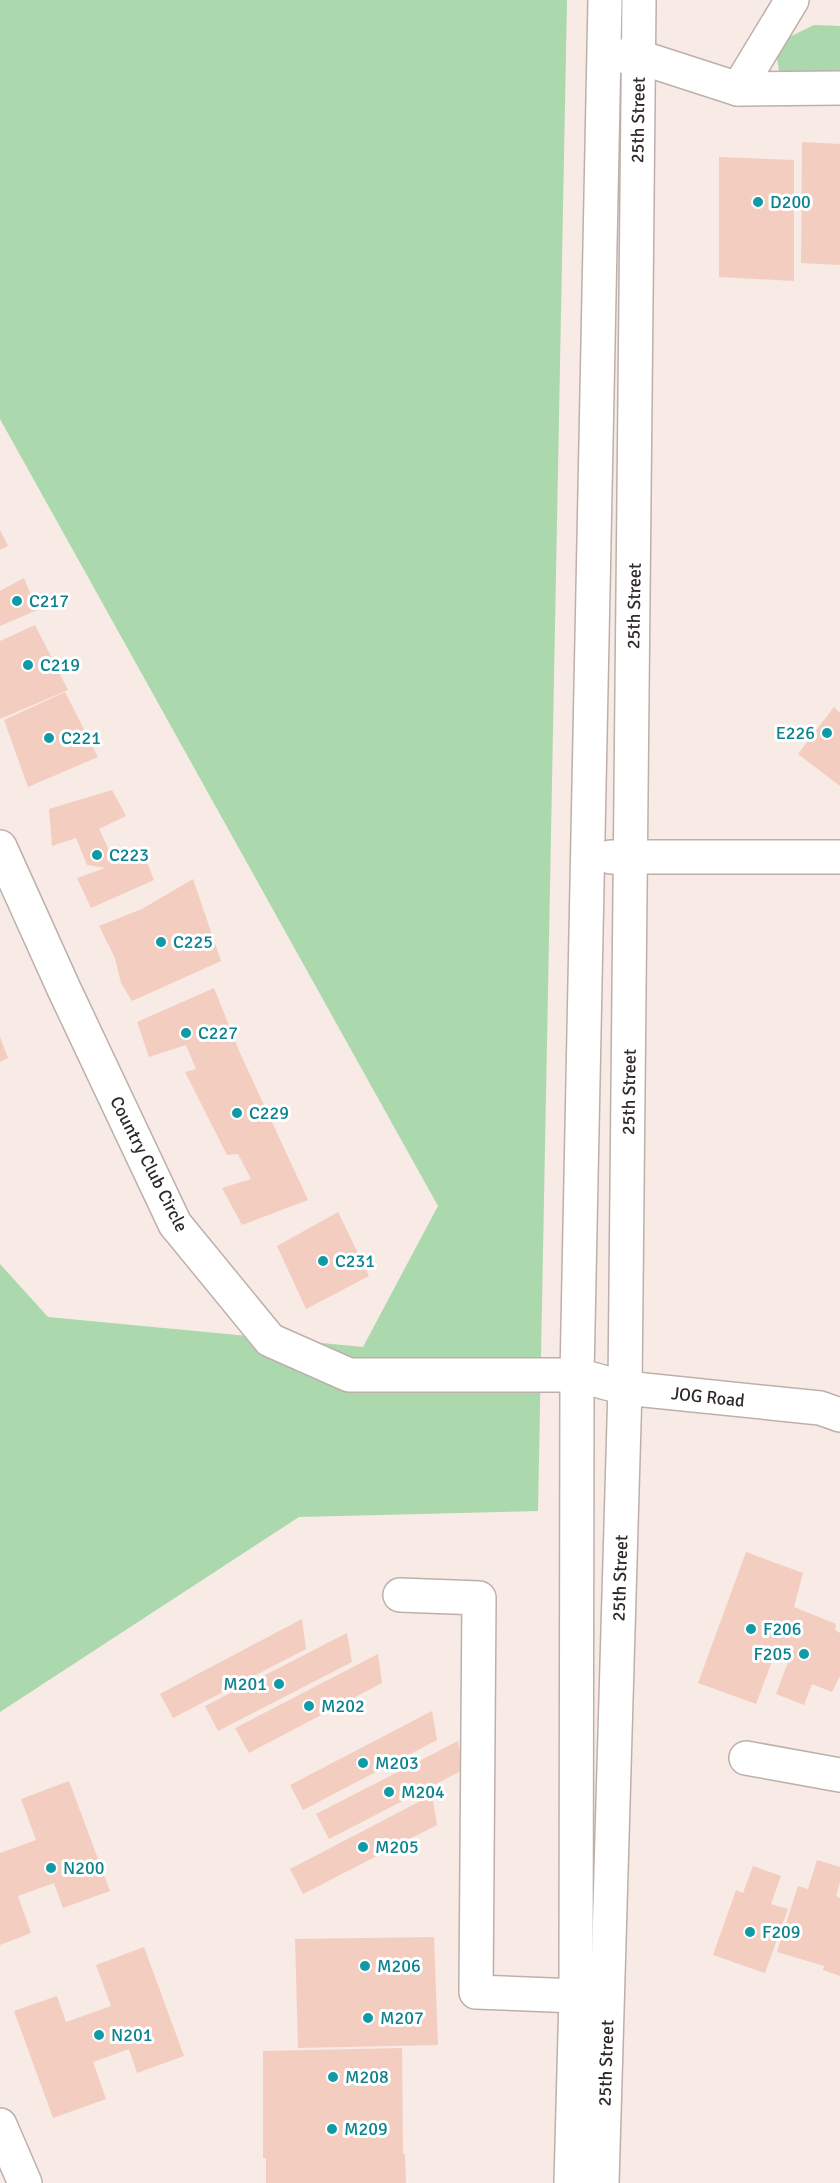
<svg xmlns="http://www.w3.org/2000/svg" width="840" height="2183" font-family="Signika,sans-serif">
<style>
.green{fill:#acd8ad}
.building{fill:#f3cec0}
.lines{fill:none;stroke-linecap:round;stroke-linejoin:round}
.street-casing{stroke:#bdb0ab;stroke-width:36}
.street{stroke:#fff;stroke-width:33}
.culture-dot{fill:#0f9aa8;stroke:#fff;stroke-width:2}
.labels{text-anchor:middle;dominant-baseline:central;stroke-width:6;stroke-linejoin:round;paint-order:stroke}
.street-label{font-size:18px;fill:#2f2a28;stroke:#fff}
.culture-label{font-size:18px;fill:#0d838f;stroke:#fff;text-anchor:start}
</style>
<rect width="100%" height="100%" fill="#f8eae4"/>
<g class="green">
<polygon points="0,0 567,0 538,1511 299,1517 0,1712 0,1264 48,1317 363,1347 438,1206 0,419"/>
<polygon points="814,25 840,26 840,72 779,71 775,44"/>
</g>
<g class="building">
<polygon points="802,142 840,144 840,265 801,263"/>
<polygon points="719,157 794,160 794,281 719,277"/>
<polygon points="0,530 8,546 0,550"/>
<polygon points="24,578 37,610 0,626 0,591"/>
<polygon points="35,625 68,690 0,719 0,641"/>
<polygon points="65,692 98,757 28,787 4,720"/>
<polygon points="834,707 840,713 840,786 798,754"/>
<polygon points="112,790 126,816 99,829 115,862 141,847 154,880 91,908 77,878 105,868 87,865 76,838 52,846 49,809"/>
<polygon points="193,879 221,961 132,1001 121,983 115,958 99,926 142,909"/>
<polygon points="214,988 240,1053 308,1200 242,1225 222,1188 251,1179 238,1154 227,1155 185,1072 196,1069 186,1045 149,1057 137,1022"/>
<polygon points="0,1037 8,1058 0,1062"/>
<polygon points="338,1212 369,1276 306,1309 277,1246"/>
<polygon points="746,1552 803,1573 794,1607 836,1624 835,1630 840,1633 840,1676 832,1692 812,1684 804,1705 776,1694 790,1657 776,1651 756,1704 698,1683"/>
<polygon points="302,1619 306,1649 173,1718 160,1694"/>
<polygon points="347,1633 352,1662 218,1731 205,1706"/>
<polygon points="378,1654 382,1683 249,1753 235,1728"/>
<polygon points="432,1711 437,1740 303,1810 290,1785"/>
<polygon points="458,1741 463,1770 329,1839 316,1814"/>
<polygon points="69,1781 110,1891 63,1908 54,1883 18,1896 31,1933 0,1945 0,1853 36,1840 21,1799"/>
<polygon points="432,1795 437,1825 303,1894 290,1869"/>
<polygon points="817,1860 840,1867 840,1882 836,1896 840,1898 840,1976 823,1970 824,1966 777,1952 798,1886 808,1889"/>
<polygon points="753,1866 781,1876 771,1904 788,1909 765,1973 713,1955 736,1890 743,1893"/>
<polygon points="434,1937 438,2045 298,2048 295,1939"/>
<polygon points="144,1947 184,2056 137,2073 129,2049 93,2062 106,2099 53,2118 14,2011 57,1996 66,2022 111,2006 96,1965"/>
<polygon points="402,2048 403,2154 405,2154 406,2183 266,2183 266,2158 263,2158 263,2051"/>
</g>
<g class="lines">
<g class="street-casing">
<g id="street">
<polyline points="619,56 639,57 738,89 840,88"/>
<polyline points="738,89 792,0"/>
<polyline points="0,847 64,989 175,1224 270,1340 349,1375 577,1375 625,1388 820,1408 840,1415"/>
<polyline points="611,857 840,857"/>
<polyline points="400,1595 479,1598 476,1992 576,1996"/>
<polyline points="746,1758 840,1775"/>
<polyline points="0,2125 25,2183"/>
<polyline points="571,2183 576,1996 577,1375 605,0"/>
<polyline points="602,2183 625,1388 639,0"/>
</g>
</g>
<use href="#street" class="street"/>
</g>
<g class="culture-dot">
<circle cx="758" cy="202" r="6"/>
<circle cx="17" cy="601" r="6"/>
<circle cx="28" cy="665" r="6"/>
<circle cx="827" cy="733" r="6"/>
<circle cx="49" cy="738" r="6"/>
<circle cx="97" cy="855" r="6"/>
<circle cx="161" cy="942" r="6"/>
<circle cx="186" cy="1033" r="6"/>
<circle cx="237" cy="1113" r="6"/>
<circle cx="323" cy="1261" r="6"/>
<circle cx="751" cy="1629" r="6"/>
<circle cx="804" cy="1654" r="6"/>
<circle cx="279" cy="1684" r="6"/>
<circle cx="309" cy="1706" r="6"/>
<circle cx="363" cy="1763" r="6"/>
<circle cx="389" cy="1792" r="6"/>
<circle cx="363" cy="1847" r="6"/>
<circle cx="51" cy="1868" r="6"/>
<circle cx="750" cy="1932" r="6"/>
<circle cx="365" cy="1966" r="6"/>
<circle cx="368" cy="2018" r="6"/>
<circle cx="99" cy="2035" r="6"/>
<circle cx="333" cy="2077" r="6"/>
<circle cx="332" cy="2129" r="6"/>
</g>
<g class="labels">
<g class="street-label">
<text transform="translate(638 120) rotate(-89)">25th Street</text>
<text transform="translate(634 606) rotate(-89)">25th Street</text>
<text transform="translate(629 1092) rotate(-89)">25th Street</text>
<text transform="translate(149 1164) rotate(63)">Country Club Circle</text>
<text transform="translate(708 1397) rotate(6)">JOG Road</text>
<text transform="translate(620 1578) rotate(-88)">25th Street</text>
<text transform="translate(606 2063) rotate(-88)">25th Street</text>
</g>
<g class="culture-label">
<text x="770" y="202">D200</text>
<text x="29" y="601">C217</text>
<text x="40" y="665">C219</text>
<text x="815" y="733" text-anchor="end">E226</text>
<text x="61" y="738">C221</text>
<text x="109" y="855">C223</text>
<text x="173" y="942">C225</text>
<text x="198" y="1033">C227</text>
<text x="249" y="1113">C229</text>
<text x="335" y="1261">C231</text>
<text x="763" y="1629">F206</text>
<text x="792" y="1654" text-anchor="end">F205</text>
<text x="267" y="1684" text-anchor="end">M201</text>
<text x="321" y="1706">M202</text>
<text x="375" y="1763">M203</text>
<text x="401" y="1792">M204</text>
<text x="375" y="1847">M205</text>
<text x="63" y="1868">N200</text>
<text x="762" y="1932">F209</text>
<text x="377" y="1966">M206</text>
<text x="380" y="2018">M207</text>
<text x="111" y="2035">N201</text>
<text x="345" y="2077">M208</text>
<text x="344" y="2129">M209</text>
</g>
</g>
</svg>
